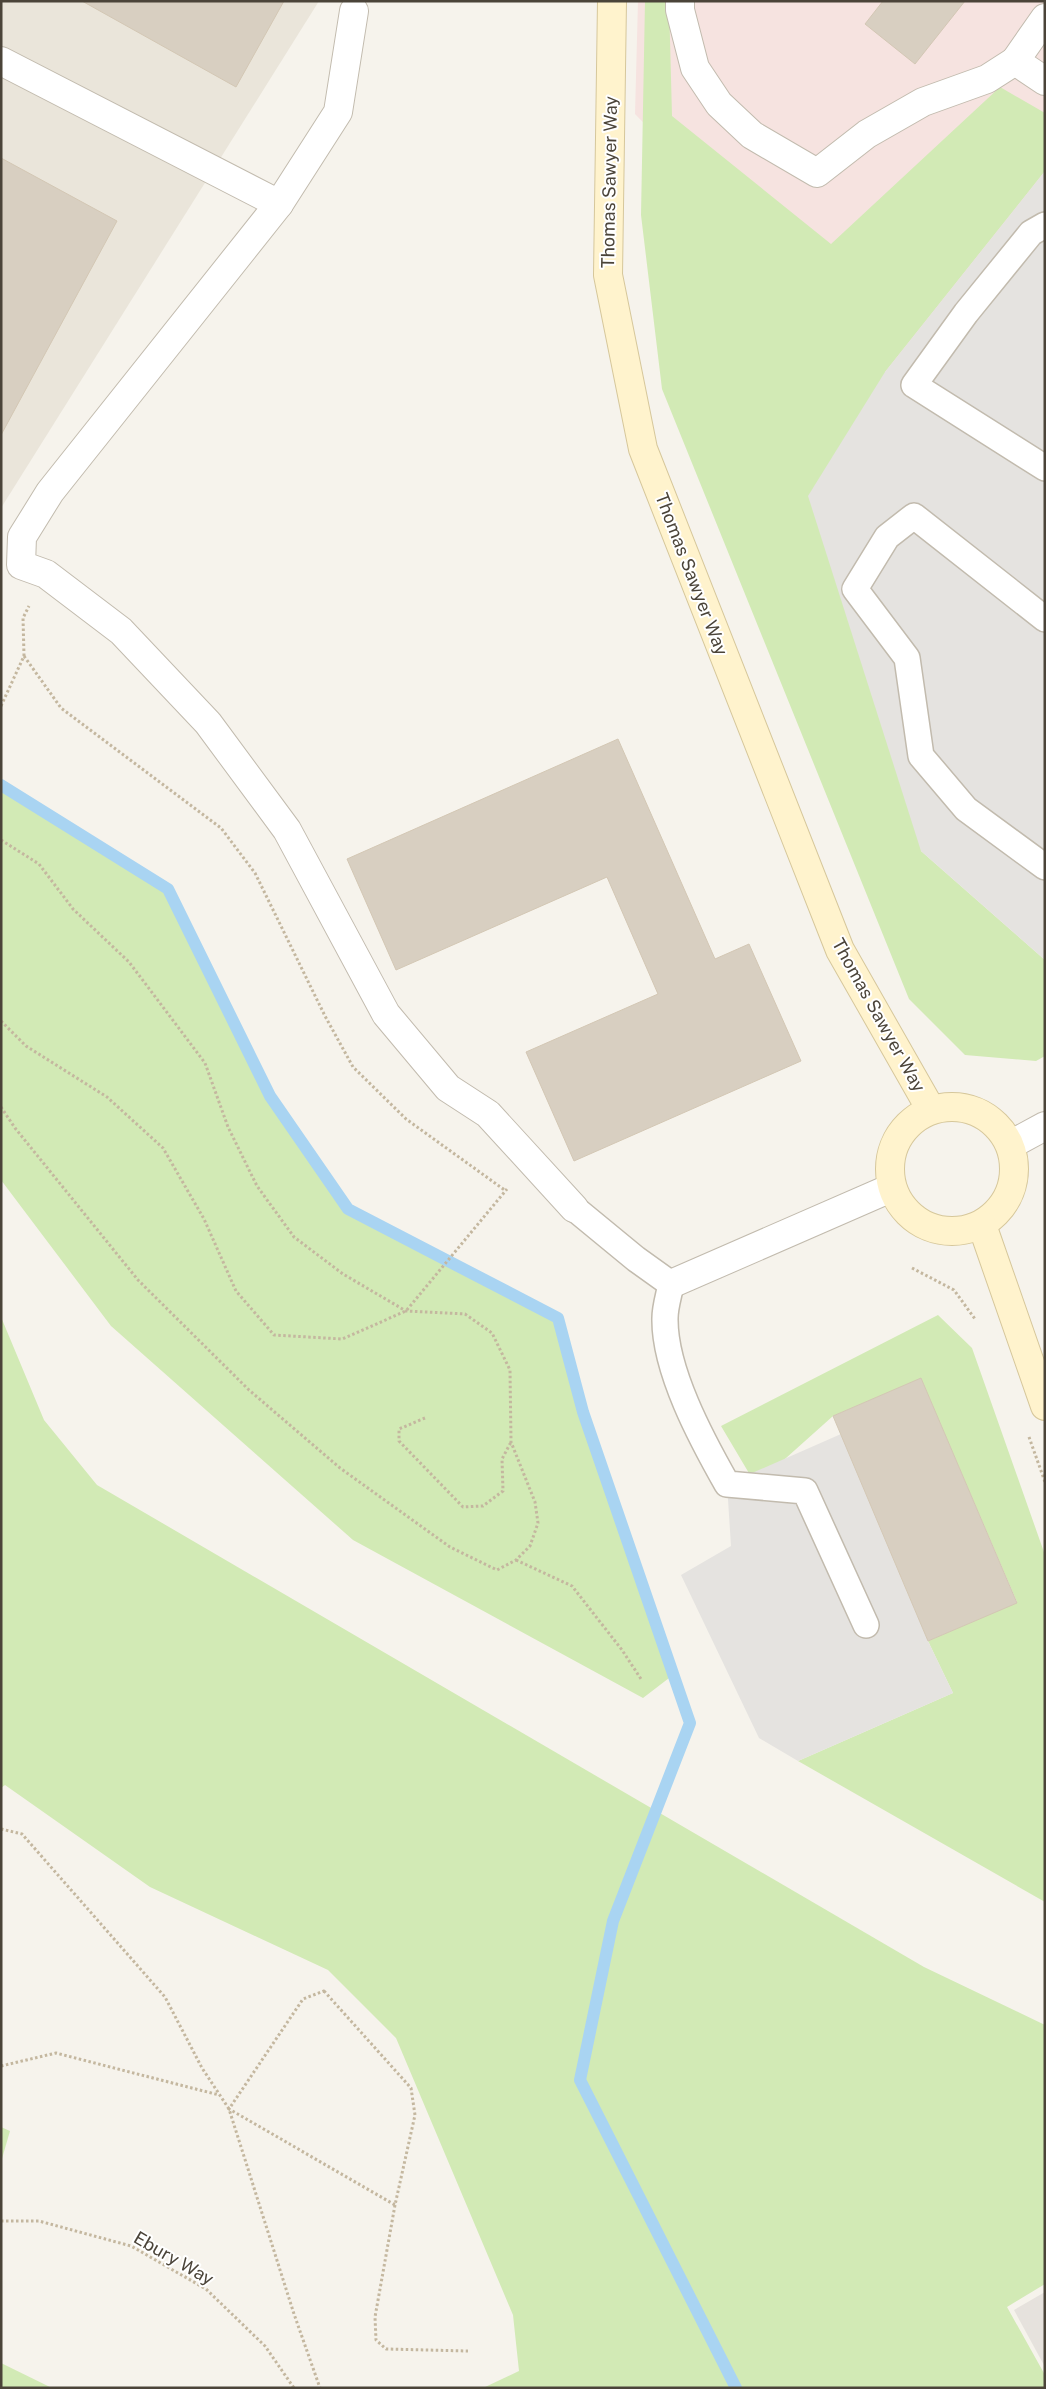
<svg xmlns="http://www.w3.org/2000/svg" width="1046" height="2389" font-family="'Public Sans',sans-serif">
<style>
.residential{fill:#eae5da}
.industrial{fill:#e6e2dd}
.medical{fill:#f6e3e0}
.green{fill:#d2eab5}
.parking{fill:#e5e3e0}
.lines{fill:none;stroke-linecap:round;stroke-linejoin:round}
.stream{stroke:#a9d4f2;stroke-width:12}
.building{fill:#d8cfc1;stroke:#d3c7b4}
.lane-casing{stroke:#c2bbae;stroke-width:28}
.street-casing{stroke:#c2bbae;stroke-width:30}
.secondary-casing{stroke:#d6c79b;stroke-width:30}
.path{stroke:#c4b79f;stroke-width:3;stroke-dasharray:2.5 2.5;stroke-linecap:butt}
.lane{stroke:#fff;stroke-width:25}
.street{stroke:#fff;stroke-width:28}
.secondary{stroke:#fff3cd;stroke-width:28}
.labels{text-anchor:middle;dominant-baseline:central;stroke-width:4;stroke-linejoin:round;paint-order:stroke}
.street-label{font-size:18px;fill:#4b4439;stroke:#fff}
</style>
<rect width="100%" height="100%" fill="#f6f3ec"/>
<polygon class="residential" points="1,1 319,1 1,508"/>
<polygon class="industrial" points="1045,2292 1045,2367 1014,2310"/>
<polygon class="medical" points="638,1 1045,1 1045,960 885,372 635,114"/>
<g class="green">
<polygon points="645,1 669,1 672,116 831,244 1000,87 1045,113 1045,171 885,372 921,851 1045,960 1045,1056 1036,1061 965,1055 909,999 662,389 641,215"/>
<polygon points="1,785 168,889 270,1096 348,1209 558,1318 583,1412 673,1675 643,1698 353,1540 111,1326 1,1180"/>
<polygon points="938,1315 972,1348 1045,1555 1045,1902 798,1761 953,1693 928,1641 1017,1602 921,1379 833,1416 756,1485 721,1426"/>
<polygon points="1,1317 44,1420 97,1485 924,1967 1045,2025 1045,2284 1007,2307 1045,2375 1045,2388 483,2388 519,2371 513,2315 396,2038 328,1970 150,1887 5,1785 1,1788"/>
<polygon points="1,2127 10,2131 1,2162"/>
<polygon points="1,2363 52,2388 1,2388"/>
</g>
<g class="parking">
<polygon points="1045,171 1045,960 921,851 808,496 885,372"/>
<polygon points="841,1434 928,1641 953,1693 798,1761 759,1738 681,1575 731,1546 727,1484"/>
</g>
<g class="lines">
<polyline class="stream" points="1,785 168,889 270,1096 348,1209 558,1318 583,1412 690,1723 613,1921 580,2080 736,2388"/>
</g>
<g class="building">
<polygon points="82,1 284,1 236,87"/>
<polygon points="883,1 965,1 915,64 865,24"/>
<polygon points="1,158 117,221 1,435"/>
<polygon points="618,739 715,959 749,944 801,1061 574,1161 526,1052 658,994 607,877 396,970 347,859"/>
<polygon points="921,1378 1017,1603 928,1641 833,1416"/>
</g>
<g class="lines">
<g class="lane-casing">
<g id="lane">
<polyline points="1045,225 1031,233 966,313 914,385 1045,468"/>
<polyline points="1045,619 914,516 887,537 855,589 907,658 921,756 966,809 1045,867"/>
<path d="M574,1208L636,1259L671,1284C669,1295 665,1307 665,1318C664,1370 702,1440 727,1484L805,1491L866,1625"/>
</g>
</g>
<g class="street-casing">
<g id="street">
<polyline points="680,1 680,10 695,68 719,104 752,135 817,173 867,134 923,102 987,79 1015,61"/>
<polyline points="354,11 338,112 279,204 50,492 22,537 21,565 46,574 121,631 208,723 287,830 386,1014 448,1088 488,1114 574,1208"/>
<polyline points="1045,18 1015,61 1045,81"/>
<polyline points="1,61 279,204"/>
<polyline points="1010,1145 1045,1126"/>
<polyline points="671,1284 891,1188"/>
</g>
</g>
<g class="secondary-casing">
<g id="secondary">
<polyline points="612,1 608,275 643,449 840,950 930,1108"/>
<circle cx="952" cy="1169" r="62"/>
<polyline points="982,1225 1045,1406"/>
</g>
</g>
<g class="path">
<polyline points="24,656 61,708 221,828 255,873 325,1016 353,1067 406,1119 506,1191"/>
<polyline points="1,706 24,656 23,618 29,606"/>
<polyline points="1,840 39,864 73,909 129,962 205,1063 228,1127 257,1186 294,1237 343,1274 406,1311 465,1314 492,1333 510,1370 511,1442 535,1502 538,1523 530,1546 516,1560 497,1570 450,1547 340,1468 249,1390 138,1280 15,1128 1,1107"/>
<polyline points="1,1021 26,1046 107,1097 163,1148 204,1219 236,1291 274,1335 342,1339 406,1311 507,1189"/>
<polyline points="912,1268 954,1290 975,1319"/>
<polyline points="425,1418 399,1429 399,1441 463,1507 483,1506 503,1491 502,1459 511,1442"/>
<polyline points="1029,1437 1045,1482"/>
<polyline points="516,1560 572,1586 622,1650 641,1679"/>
<polyline points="1,1829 22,1834 165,1997 202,2068 229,2109 294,2314 320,2388"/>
<polygon points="324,1991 411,2088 415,2115 395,2205 229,2109 303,1999"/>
<polyline points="1,2066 56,2053 219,2095"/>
<polyline points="395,2205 375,2317 376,2340 386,2349 468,2351"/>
<polyline points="1,2221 39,2221 131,2246 206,2289 265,2346 294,2388"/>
</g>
<use href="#lane" class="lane"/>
<use href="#street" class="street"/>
<use href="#secondary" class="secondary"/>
</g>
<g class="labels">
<g class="street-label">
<text transform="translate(609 182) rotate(-89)">Thomas Sawyer Way</text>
<text transform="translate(692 574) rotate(69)">Thomas Sawyer Way</text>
<text transform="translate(879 1015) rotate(61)">Thomas Sawyer Way</text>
<text transform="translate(174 2258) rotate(30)">Ebury Way</text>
</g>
</g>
<rect width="1046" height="2389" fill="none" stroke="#4b4439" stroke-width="5"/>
</svg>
